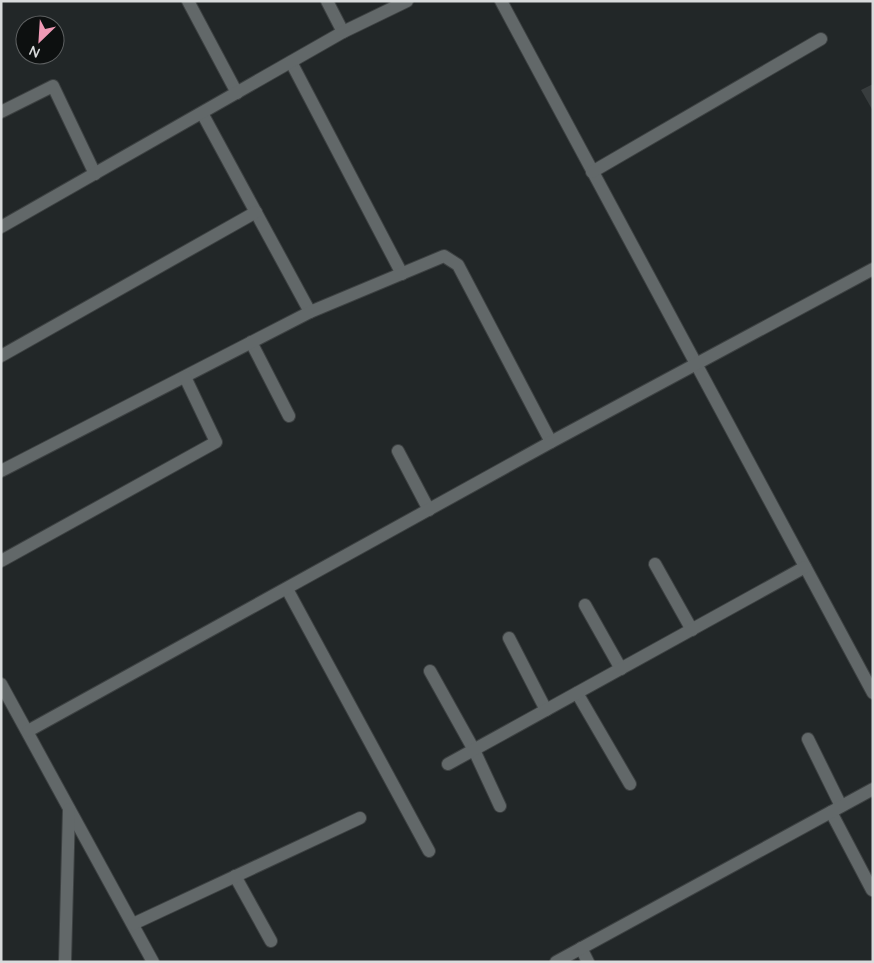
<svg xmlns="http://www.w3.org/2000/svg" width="874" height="963" font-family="Quicksand,sans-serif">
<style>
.building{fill:#383d3e}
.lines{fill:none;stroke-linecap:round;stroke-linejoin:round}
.minor-casing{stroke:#3d4142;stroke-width:14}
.minor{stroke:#626869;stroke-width:12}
</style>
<rect width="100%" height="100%" fill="#222728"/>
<polygon class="building" points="873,84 873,111 861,90"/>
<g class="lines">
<g class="minor-casing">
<g id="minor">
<polyline points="188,1 237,93"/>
<polyline points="327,1 343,32"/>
<polyline points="501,1 873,693"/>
<polyline points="291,62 402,274"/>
<polyline points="1,112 53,86 95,174"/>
<polyline points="202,113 310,312"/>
<polyline points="592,172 821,39"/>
<polyline points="1,227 343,32 407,1"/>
<polyline points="251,342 289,416"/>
<polyline points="1,356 256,212"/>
<polyline points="398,451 429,510"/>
<polyline points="1,471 310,312 444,256 458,265 551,442"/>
<polyline points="1,561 216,442 185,377"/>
<polyline points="655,564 692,630"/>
<polyline points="287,589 429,851"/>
<polyline points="585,605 621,669"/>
<polyline points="509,638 546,710"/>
<polyline points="430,671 474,750 500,806"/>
<polyline points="1,684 153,962"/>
<polyline points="577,693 630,784"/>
<polyline points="28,731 551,442 873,269"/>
<polyline points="808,739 841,806"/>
<polyline points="448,764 805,567"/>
<polyline points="831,812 872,890"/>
<polyline points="235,876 271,941"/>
<polyline points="133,924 360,818"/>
<polyline points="581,948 588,962"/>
<polyline points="65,962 69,809"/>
<polyline points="556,962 873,789"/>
</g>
</g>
<use href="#minor" class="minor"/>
</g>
<rect width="874" height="963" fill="none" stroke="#d8dbdc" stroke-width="5"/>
<g transform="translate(40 40) rotate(205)"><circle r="24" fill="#0d1010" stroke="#5e6162"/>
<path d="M0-4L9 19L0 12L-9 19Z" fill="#f09ab6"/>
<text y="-8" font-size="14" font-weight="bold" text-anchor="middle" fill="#d8dbdc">N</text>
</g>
</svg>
